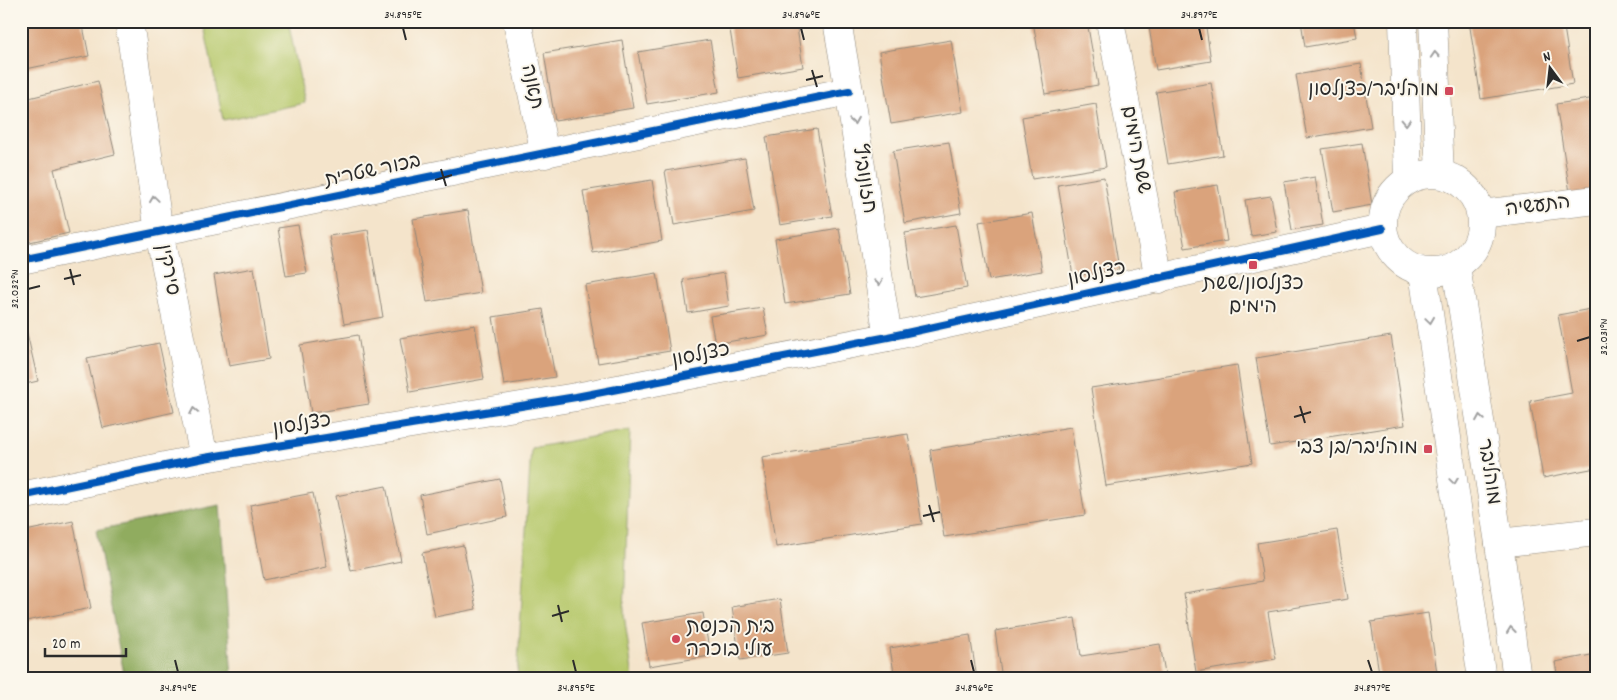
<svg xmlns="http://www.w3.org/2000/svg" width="1617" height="700" font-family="Dekko,'Playpen Sans Hebrew',sans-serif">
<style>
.green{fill:#b6c86b;stroke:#707a4b}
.forest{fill:#90ac5f;stroke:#5e6c45}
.building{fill:#daa37c}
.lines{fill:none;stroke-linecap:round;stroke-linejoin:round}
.minor-casing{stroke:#90887b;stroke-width:29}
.minor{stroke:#fff;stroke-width:28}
.cycleway-casing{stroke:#fbf7ec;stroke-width:11}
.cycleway{stroke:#0057b8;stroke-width:8}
.oneway{stroke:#a0a0a0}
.ticks{fill:none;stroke:#2b2b2b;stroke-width:2}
.poi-dot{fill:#d1495b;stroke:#fbf7ec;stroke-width:2}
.labels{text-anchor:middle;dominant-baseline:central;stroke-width:4;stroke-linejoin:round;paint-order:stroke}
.street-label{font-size:20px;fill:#2b2b2b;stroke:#fbf7ec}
.poi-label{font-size:20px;fill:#2b2b2b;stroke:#fbf7ec;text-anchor:end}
.neatline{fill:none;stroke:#2b2b2b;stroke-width:2}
.ticks-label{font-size:12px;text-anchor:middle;fill:#2b2b2b}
</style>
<rect width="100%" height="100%" fill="#fbf7ec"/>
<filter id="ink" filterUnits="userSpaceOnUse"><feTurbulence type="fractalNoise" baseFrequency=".02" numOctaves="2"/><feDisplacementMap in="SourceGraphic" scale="10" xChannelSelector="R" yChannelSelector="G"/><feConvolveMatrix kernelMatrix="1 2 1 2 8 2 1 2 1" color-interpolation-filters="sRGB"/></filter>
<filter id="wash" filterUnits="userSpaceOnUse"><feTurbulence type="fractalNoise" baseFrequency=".0096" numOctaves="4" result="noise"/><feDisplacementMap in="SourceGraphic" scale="20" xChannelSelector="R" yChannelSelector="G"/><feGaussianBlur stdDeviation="1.12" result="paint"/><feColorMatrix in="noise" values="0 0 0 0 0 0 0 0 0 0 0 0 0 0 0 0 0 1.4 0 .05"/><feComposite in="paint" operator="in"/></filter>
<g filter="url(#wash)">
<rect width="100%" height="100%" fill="#f4e4cb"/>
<g class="green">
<polygon points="203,21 288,21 305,103 223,120"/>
<polygon points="630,430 624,614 633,679 517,679 531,448"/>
</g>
<polygon class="forest" points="220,505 232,679 125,679 96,530"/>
<g id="blocks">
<g class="building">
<polygon points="21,21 82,21 89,56 21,70"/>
<polygon points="748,21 796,21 803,67 738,78 729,24"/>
<polygon points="1033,21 1087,21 1098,85 1045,94"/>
<polygon points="1148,21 1205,21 1211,61 1156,70"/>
<polygon points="1301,21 1354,21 1357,38 1305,47"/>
<polygon points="1469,21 1563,21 1573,84 1481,99"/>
<polygon points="622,40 633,108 555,121 544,53"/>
<polygon points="710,40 719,92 647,104 638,52"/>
<polygon points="951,40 963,112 891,124 879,52"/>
<polygon points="1361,64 1371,127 1307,138 1296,75"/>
<polygon points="98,81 115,154 54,169 69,233 21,244 21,177 25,176 21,159 21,100"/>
<polygon points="1211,83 1223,155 1168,164 1156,92"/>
<polygon points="1596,98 1596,195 1571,199 1556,104"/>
<polygon points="1096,104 1106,167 1032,179 1022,117"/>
<polygon points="817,129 832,216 780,225 766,137"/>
<polygon points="949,142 961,213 905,223 893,151"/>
<polygon points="1362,143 1372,205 1333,212 1322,149"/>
<polygon points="745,158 754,211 674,225 665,171"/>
<polygon points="1104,177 1119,269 1073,276 1058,185"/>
<polygon points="1315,177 1323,225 1292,230 1284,182"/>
<polygon points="652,180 662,241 593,253 583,191"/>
<polygon points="1218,185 1227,241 1185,248 1175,192"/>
<polygon points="1271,196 1277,232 1251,236 1245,200"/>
<polygon points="468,210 481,293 427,302 413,219"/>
<polygon points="1032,213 1042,271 989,280 979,222"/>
<polygon points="298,225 307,273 286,276 278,228"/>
<polygon points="956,225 967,288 915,297 905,233"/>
<polygon points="839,228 850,294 785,304 775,239"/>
<polygon points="368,230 383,317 344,324 329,236"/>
<polygon points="254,268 269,359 229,366 214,275"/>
<polygon points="657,273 670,351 598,363 585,285"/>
<polygon points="724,273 729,306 688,313 683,280"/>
<polygon points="21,307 38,381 21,385"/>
<polygon points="763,308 768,335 715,344 710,316"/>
<polygon points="1596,308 1596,468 1543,478 1530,401 1572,393 1558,315"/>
<polygon points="543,309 555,377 504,385 493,317"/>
<polygon points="475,325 484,379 410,392 400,338"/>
<polygon points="358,335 369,404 311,413 300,345"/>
<polygon points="1391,336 1405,425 1270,446 1256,358"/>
<polygon points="159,343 174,412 103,428 87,358"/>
<polygon points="1237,365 1252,463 1106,486 1091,388"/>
<polygon points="1071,427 1085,515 944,537 930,450"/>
<polygon points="908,434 922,524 776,547 762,457"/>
<polygon points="500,479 507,517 427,534 420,495"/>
<polygon points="386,486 401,561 351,571 336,496"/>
<polygon points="313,493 327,567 264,580 250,505"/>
<polygon points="73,521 91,608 21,622 21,532"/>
<polygon points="1337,530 1348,599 1268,612 1276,659 1196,672 1184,594 1263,581 1257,543"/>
<polygon points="463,545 476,609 435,617 422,553"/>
<polygon points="780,599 788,653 740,660 732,607"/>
<polygon points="703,613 710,656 649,666 642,623"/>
<polygon points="1428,613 1438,679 1380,679 1371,622"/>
<polygon points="1075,618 1081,656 1160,644 1166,679 1002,679 995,631"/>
<polygon points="970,635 977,679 895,679 890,648"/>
<polygon points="1596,654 1596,679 1558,679 1555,662"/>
</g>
</g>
</g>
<g filter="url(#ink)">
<use href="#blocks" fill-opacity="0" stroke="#90887b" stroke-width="1"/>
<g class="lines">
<g class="minor-casing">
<g id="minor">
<polyline points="129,21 159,232 204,458"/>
<polyline points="517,21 545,154"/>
<polyline points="837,21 849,91 888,337"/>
<polyline points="1110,21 1159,279"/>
<polyline points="1403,21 1408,179"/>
<polyline points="1433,21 1440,174"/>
<circle cx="1432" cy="223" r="49"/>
<polyline points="1481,214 1596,200"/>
<polyline points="21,260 849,91"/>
<polyline points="1456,266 1499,543 1517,679"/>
<polyline points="1423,272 1482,679"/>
<polyline points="21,496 204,458 576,397 888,337 1382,229"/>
<polyline points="1499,543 1596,532"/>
</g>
</g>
<use href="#minor" class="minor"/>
<g class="cycleway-casing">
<g id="cycleway">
<polyline points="21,260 849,91"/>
<polyline points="21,496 204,458 576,397 888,337 1382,229"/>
</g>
</g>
<use href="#cycleway" class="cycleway"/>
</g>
<defs><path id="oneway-chevron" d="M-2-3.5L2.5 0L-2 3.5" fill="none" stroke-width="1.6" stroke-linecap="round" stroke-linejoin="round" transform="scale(1.25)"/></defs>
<g class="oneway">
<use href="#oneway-chevron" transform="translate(1435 55) rotate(-93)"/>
<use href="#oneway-chevron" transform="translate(854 121) rotate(81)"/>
<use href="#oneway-chevron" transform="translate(1406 122) rotate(88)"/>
<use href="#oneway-chevron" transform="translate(154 199) rotate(-98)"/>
<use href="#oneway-chevron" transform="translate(879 282) rotate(81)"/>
<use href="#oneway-chevron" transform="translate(1430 320) rotate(82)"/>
<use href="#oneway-chevron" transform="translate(194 411) rotate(-101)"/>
<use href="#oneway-chevron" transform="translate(1480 418) rotate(-99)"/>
<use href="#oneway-chevron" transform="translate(1454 481) rotate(82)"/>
<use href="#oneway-chevron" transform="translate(1511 630) rotate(-97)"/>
</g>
</g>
<path class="ticks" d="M403,28L406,40M801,28L804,40M1199,28L1202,40M812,70L817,87M806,80L823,76M441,169L446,186M435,180L452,175M70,269L74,285M64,279L81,275M28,289L40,286M1577,341L1590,337M1300,406L1305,423M1294,417L1311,412M929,505L934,522M923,516L940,512M558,605L562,622M552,616L569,611M175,660L178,672M573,660L576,672M971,660L974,672M1368,660L1372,672"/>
<g class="poi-dot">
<rect x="1444" y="86" width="10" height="10" rx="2.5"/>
<rect x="1248" y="260" width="10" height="10" rx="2.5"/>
<rect x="1423" y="444" width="10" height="10" rx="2.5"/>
<circle cx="676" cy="639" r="5"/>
</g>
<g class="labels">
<g class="street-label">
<text transform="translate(531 87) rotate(78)">תאנה</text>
<text transform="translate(1135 150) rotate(79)">ששת הימים</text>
<text transform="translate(373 172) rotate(-12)">בכור שטרית</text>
<text transform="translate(863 179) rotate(81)">חזונוביץ</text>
<text transform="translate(1538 207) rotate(-7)">התעשיה</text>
<text transform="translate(167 270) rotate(79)">סירקין</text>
<text transform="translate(1097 275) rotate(-12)">כצנלסון</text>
<text transform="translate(701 356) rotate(-11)">כצנלסון</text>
<text transform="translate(302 426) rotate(-9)">כצנלסון</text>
<text transform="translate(1488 472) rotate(81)">מוהליבר</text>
</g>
<g class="poi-label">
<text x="1439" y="91">מוהליבר/כצנלסון</text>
<text x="1253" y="285" text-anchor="middle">כצנלסון/ששת<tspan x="1253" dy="23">הימים</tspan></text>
<text x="1418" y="449">מוהליבר/בן צבי</text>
<text x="686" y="628" text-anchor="start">בית הכנסת<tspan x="686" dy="23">עולי בוכרה</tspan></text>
</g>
</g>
<rect width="1617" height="700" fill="none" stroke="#fbf7ec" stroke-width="55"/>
<g transform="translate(1550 68) rotate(345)" stroke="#fbf7ec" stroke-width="4" paint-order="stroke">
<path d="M0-4L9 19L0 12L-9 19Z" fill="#2b2b2b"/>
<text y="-8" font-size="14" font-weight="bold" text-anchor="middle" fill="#2b2b2b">N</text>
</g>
<path d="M45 648v8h81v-8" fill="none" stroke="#2b2b2b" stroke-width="2.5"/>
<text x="52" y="648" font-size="15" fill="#2b2b2b" stroke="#fbf7ec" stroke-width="4" paint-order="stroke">20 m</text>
<rect x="28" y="28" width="1562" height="644" class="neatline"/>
<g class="ticks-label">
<text x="403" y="18">34.895°E</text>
<text x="801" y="18">34.896°E</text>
<text x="1199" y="18">34.897°E</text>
<text transform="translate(14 289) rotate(-90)" y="4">32.032°N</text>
<text transform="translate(1603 337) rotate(-90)" y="4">32.031°N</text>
<text x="178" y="691">34.894°E</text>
<text x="576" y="691">34.895°E</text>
<text x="974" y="691">34.896°E</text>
<text x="1372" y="691">34.897°E</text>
</g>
</svg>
